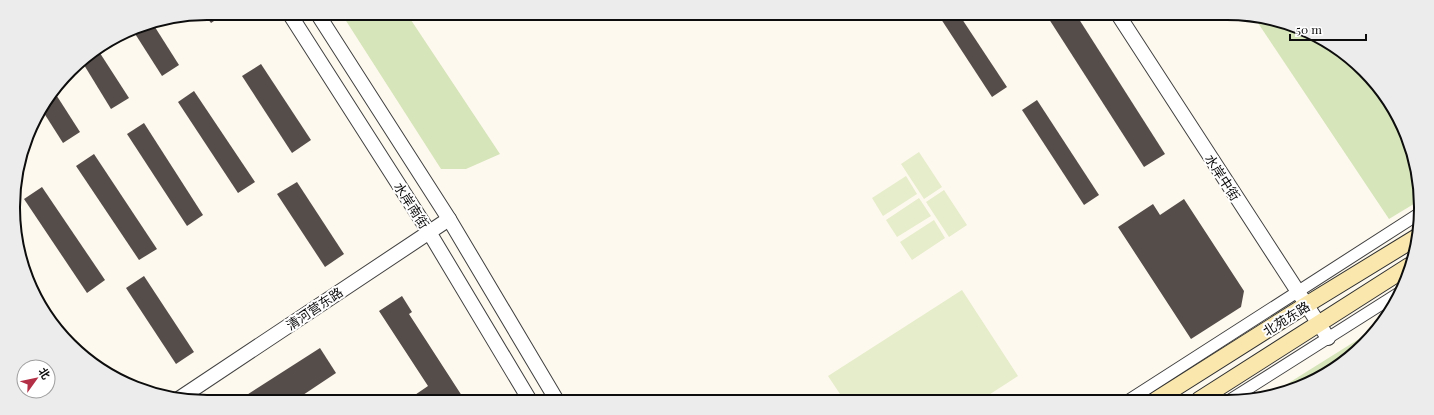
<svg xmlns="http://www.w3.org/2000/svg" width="1434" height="415" font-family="'Playfair Display','Noto Sans SC',serif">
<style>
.green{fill:#d6e5ba}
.pitch{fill:#e6edcb}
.building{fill:#554d4a}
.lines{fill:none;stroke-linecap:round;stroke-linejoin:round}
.minor-casing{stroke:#404040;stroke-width:13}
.tertiary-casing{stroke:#404040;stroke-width:16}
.secondary-casing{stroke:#2f2f2f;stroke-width:18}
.minor{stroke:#fff;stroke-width:11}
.tertiary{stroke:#fff;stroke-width:14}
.secondary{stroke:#f9e7ae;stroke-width:16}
.labels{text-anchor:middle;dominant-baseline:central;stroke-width:4;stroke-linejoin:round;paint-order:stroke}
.street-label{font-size:13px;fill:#0d0d0d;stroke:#fff}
.rim{fill:none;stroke:#0d0d0d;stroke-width:2}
</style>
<rect width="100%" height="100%" fill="#fef9ee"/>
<g class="green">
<polygon points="341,13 407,14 500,154 466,169 441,169"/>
<polygon points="1254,17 1264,17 1334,46 1388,99 1417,169 1417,202 1389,219"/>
<polygon points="1378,327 1364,345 1312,382 1271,394"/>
</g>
<g class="pitch">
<polygon points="919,152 942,187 924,199 901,164"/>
<polygon points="906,176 917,194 883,216 872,198"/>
<polygon points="944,190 967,225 949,237 926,202"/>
<polygon points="919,198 931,216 897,237 886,220"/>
<polygon points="934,220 945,238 912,260 900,242"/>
<polygon points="962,290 1018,376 981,400 844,400 828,376"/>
</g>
<g class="building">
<polygon points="208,13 226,13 211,23 204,14"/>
<polygon points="946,16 960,16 1007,87 992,97 941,19"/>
<polygon points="1047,16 1077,16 1165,154 1144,167"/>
<polygon points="153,24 179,65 162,76 132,29"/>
<polygon points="98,50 129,98 111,109 81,60"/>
<polygon points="261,64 311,140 292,153 242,76"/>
<polygon points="194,91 255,182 238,193 178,102"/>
<polygon points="55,93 80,132 63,143 42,110"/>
<polygon points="1037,100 1099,195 1084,205 1022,110"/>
<polygon points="144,123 203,215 187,226 127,134"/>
<polygon points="94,154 157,249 139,260 76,166"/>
<polygon points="297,182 344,254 325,267 277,194"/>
<polygon points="42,187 105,280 87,293 24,199"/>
<polygon points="1184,199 1244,291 1241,307 1191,339 1118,227 1153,204 1160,215"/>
<polygon points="144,276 194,352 176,364 126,288"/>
<polygon points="402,296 412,312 409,314 464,399 409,399 428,386 379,311"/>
<polygon points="320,348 336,373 297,399 242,398"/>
</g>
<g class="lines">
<g class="minor-casing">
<g id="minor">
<polyline points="1129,400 1417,215"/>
<polyline points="1230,400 1399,293"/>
</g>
</g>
<g class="tertiary-casing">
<g id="tertiary">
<polyline points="289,13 429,232 529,399"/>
<polyline points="317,13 449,219 556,399"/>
<polyline points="1119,16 1328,338"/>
<polyline points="180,398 449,219"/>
</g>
</g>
<g class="secondary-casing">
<g id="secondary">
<polyline points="1156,400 1306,305 1417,237"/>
<polyline points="1199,400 1409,266"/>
</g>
</g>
<use href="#minor" class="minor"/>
<use href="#tertiary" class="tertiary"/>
<use href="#secondary" class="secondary"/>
</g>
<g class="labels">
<g class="street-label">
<text transform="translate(1223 177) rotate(57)">水岸中街</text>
<text transform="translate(412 205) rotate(57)">水岸南街</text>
<text transform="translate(314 308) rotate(-34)">清河营东路</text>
<text transform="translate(1286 318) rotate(-32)">北苑东路</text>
</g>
</g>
<path d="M0 0H1434V415H0ZM207 20H1227A187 187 0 0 1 1414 207V208A187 187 0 0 1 1227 395H207A187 187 0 0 1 20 208V207A187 187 0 0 1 207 20Z" fill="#ececec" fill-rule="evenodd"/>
<path class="rim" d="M207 20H1227A187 187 0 0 1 1414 207V208A187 187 0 0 1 1227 395H207A187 187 0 0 1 20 208V207A187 187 0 0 1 207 20Z"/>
<g transform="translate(36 379) rotate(57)"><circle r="19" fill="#ffffff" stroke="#9e9e9e"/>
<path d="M0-3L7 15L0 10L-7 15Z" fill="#b22f46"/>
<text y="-6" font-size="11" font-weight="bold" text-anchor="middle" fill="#0d0d0d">北</text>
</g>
<path d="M1290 34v6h76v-6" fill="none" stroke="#0d0d0d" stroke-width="2"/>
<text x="1296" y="34" font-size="12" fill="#0d0d0d" stroke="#ffffff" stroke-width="3" paint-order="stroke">50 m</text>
</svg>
